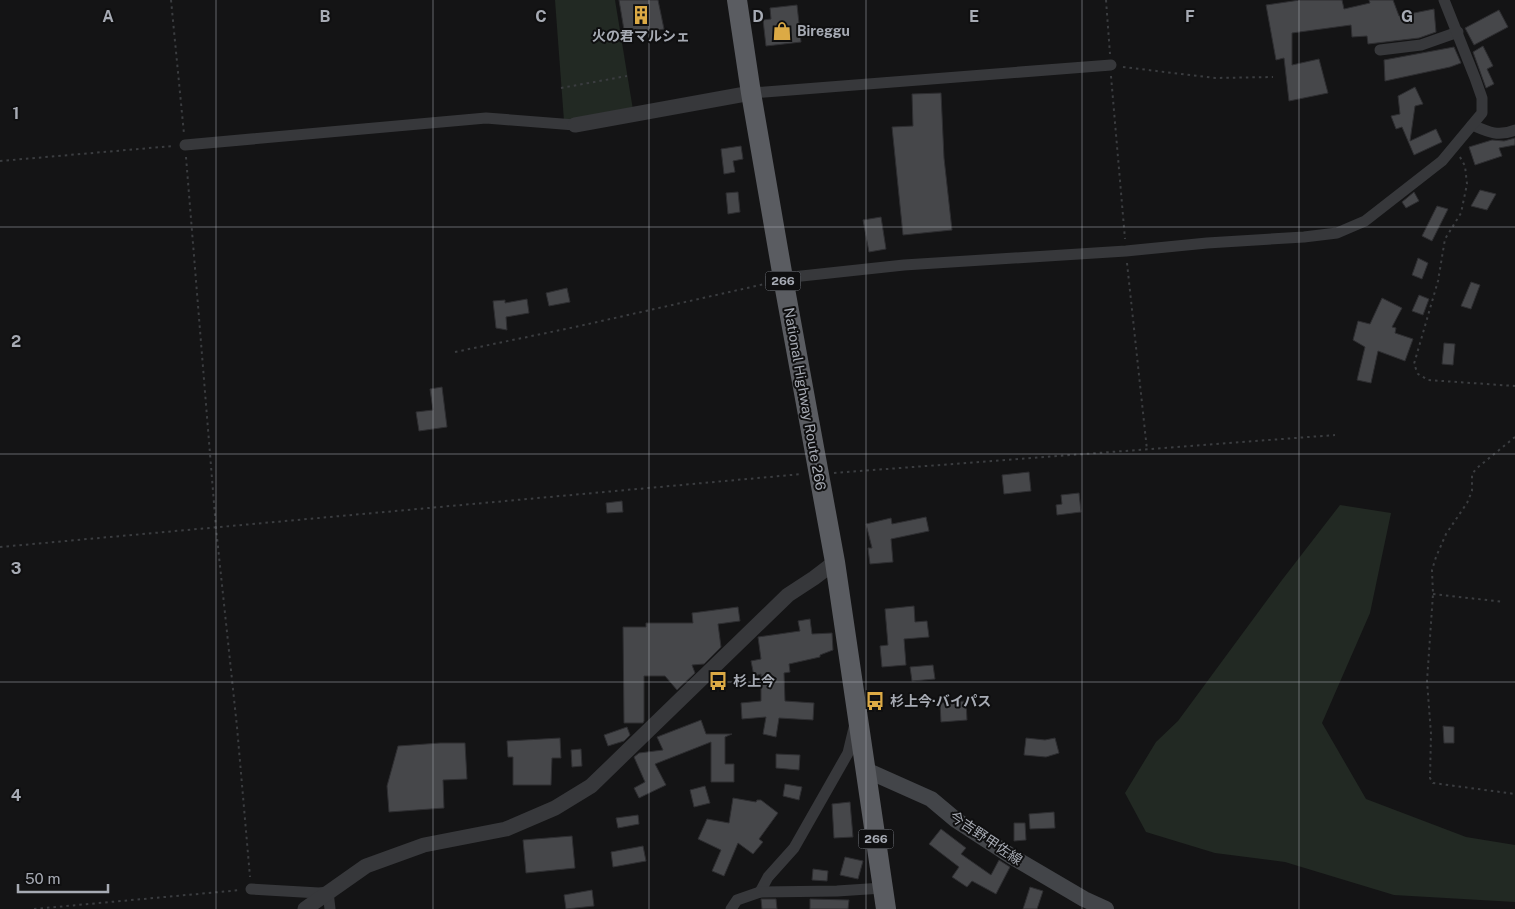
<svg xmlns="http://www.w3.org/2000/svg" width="1515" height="909" font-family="'Public Sans','Noto Sans JP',sans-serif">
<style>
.green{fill:#222923}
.building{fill:#46474a;stroke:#2e2e31}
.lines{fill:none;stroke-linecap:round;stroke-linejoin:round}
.path{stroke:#3b3d40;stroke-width:2;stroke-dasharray:2.5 4;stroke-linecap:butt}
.minor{stroke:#37383b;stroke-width:11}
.tertiary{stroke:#37383b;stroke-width:15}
.secondary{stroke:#434549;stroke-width:16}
.trunk{stroke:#5a5c61;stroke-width:20}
.grid{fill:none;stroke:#a7abb4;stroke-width:1;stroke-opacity:0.55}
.labels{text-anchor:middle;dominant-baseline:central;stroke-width:4;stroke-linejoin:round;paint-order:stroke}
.shield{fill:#0f0f10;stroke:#797c83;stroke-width:1}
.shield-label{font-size:12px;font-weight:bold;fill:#a7abb4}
.poi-label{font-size:14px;font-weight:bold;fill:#a7abb4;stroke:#0f0f10;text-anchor:start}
.street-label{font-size:14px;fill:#a7abb4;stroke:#0f0f10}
.grid-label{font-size:16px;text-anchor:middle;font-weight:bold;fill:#a7abb4;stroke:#0f0f10;stroke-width:4;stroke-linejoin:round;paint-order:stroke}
</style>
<rect width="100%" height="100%" fill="#141415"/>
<g class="green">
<polygon points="555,0 615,0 633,110 564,121"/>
<polygon points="1340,505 1391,513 1370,613 1322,723 1366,799 1466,837 1515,845 1515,902 1394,895 1285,862 1215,853 1146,832 1125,793 1156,742 1178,721 1282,580"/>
</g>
<g class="building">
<polygon points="619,0 658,0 664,29 625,36"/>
<polygon points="1300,0 1342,0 1344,9 1370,3 1369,0 1393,0 1399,16 1434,9 1436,32 1419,38 1368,44 1367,36 1352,37 1351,25 1292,33 1292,65 1319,59 1328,93 1289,101 1284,58 1276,60 1266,5"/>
<polygon points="797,5 801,42 766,46 763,20 771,19 770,8"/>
<polygon points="1499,10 1508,27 1474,45 1465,28"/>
<polygon points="1483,46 1493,66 1487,69 1494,84 1486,88 1473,52"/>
<polygon points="1454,47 1461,63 1450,67 1385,81 1384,60"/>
<polygon points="1415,87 1423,104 1415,106 1410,141 1436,129 1442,142 1414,155 1402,127 1396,129 1391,116 1400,114 1398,96"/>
<polygon points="941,93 944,158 952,230 903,235 892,127 913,126 912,94"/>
<polygon points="1515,138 1515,145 1499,148 1502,156 1475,165 1469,147 1492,140 1504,141"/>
<polygon points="741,146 743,159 733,161 735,172 724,174 721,149"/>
<polygon points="1480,190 1496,194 1487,210 1471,206"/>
<polygon points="738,192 740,212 728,214 726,193"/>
<polygon points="1414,192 1419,201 1406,208 1402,202"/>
<polygon points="1437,206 1448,209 1432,241 1422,236"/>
<polygon points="881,217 886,249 869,252 863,220"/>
<polygon points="1418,258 1428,263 1422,279 1412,275"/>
<polygon points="1471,282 1480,285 1471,309 1461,306"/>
<polygon points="567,288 570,302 549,306 546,293"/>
<polygon points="1419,295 1429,299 1423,315 1412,311"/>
<polygon points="1382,298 1402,308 1392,327 1396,328 1395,333 1413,339 1405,361 1378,351 1371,383 1357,380 1365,347 1353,340 1358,321 1370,324"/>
<polygon points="527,299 529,313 506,317 507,330 496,328 493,301 505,300 505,303"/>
<polygon points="1444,343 1455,344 1453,365 1442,364"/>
<polygon points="442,387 447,427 419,431 416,412 433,410 430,389"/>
<polygon points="1029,472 1031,491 1004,494 1002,475"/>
<polygon points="1079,493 1081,512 1057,515 1056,505 1062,504 1061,495"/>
<polygon points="622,501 623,512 607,513 606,503"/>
<polygon points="926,517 929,531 891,539 893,562 870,564 868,548 872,548 866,524 891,518 892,524"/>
<polygon points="914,606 915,622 927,621 929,637 904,639 906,665 882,667 880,646 888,645 885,609"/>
<polygon points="738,607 740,621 718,624 721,647 704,664 692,665 695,673 677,690 665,676 644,676 644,721 643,723 624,723 623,627 646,627 646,623 693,623 692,613"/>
<polygon points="810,619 812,634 832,633 833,650 820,655 820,657 789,664 790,672 784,673 785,701 814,703 813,720 779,718 776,737 763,734 766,717 742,719 741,703 761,701 761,674 754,676 751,661 761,659 758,637 800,631 798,621"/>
<polygon points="933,665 935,679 912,681 910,667"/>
<polygon points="966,701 967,720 941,722 940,703"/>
<polygon points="701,720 706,734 732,734 725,737 725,764 734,764 734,782 711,782 711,742 655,764 666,785 639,798 634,788 645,782 634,757 639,753 663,750 657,737"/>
<polygon points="1443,726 1454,727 1454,743 1444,743"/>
<polygon points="627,727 630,735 624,741 608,746 604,735"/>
<polygon points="560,738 561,758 552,758 551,785 513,785 513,757 508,757 507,741"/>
<polygon points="1026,738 1045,740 1055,738 1059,753 1046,757 1024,755"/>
<polygon points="440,743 465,743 467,779 443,780 444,808 389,812 387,786 398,746"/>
<polygon points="581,749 582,766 572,767 571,750"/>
<polygon points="776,754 800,755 799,770 776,768"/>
<polygon points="785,784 802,787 799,800 783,796"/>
<polygon points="705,786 710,803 694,807 690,790"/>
<polygon points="733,798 756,802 757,800 761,800 778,813 759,839 763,842 753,854 738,843 724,876 712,871 721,850 698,839 707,819 729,823"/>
<polygon points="850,802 853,837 834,838 832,804"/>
<polygon points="1054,812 1055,828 1030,829 1029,814"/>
<polygon points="638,815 639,824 618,828 616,818"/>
<polygon points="1014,823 1025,823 1026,840 1014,841"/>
<polygon points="941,829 966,848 961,854 991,875 999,860 1010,867 996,894 972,881 967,887 952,877 959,867 929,844"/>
<polygon points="572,836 575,868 526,873 523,840"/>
<polygon points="643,846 646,861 613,867 611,852"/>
<polygon points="845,857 863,861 858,879 840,875"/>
<polygon points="813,869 828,871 827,881 812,880"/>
<polygon points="1030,887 1043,891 1037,909 1023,909"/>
<polygon points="592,890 594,906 566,909 564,895"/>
<polygon points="761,899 776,899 777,909 762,909"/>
<polygon points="810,899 849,900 848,909 810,909"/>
</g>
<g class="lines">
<g class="path">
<polyline points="171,0 184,134"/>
<polyline points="1106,0 1110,54"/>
<polyline points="1123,67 1215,78 1273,77"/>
<polyline points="1111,76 1125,239"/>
<polyline points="561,88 627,76"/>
<polyline points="186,157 216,528 237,727 250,877"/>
<polyline points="1460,157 1465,166 1467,184 1461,213 1445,239 1438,281 1414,364 1418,374 1428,380 1515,386"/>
<polyline points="0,161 173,146"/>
<polyline points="1127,263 1147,450"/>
<polyline points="455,352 575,327 769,283"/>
<polyline points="1515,437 1477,468 1472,474 1472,491 1467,503 1446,534 1436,557 1432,570 1433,594 1427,681 1431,734 1430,778 1433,783 1515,794"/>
<polyline points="834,473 1335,435"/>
<polyline points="0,547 802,474"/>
<polyline points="1433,594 1504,602"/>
<polyline points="34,909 241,890"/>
</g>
<g class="minor">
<polyline points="1380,50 1421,45 1458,32"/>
<polyline points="751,93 1111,65"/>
<path d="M1472,125C1488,132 1498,137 1515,130"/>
<polyline points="185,145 486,118 575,125"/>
<polyline points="783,278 904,265 1126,251 1207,243 1304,237 1337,233 1365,221 1442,161 1482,113 1482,98 1475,78 1444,0"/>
<polyline points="251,889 319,893 328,892 330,909"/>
<polyline points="760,892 768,877 794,848 848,753 854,728"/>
<polyline points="731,909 737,900 760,892 837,891 883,888"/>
</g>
<g class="tertiary">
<polyline points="575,125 751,93"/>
<polyline points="305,909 366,866 424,845 506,829 555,808 591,786 788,595 814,578 835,562"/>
</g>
<polyline class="secondary" points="866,770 931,799 956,820 1011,856 1084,899 1106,909"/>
<polyline class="trunk" points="737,0 751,93 783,278 835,562 886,909"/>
</g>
<path class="grid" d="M216,0V909M433,0V909M649,0V909M866,0V909M1082,0V909M1299,0V909M0,227H1515M0,454H1515M0,682H1515"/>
<defs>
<g id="building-bare" transform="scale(1.5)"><path d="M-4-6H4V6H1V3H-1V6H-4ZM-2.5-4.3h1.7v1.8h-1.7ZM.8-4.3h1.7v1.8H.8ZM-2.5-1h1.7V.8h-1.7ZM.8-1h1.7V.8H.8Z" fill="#dcaa45" stroke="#0f0f10" stroke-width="2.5" paint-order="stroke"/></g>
<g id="shop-bare" transform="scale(1.5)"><path d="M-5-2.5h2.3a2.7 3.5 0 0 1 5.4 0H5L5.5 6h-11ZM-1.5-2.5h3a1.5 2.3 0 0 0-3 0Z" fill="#dcaa45" stroke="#0f0f10" stroke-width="2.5" paint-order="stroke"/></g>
<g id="bus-bare" transform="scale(1.5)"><path d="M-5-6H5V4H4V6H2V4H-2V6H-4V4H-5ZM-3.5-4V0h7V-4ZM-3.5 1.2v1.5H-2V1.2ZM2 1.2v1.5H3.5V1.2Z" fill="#dcaa45" stroke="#0f0f10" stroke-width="2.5" paint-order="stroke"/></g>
</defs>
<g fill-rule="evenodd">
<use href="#building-bare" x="641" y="15"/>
<use href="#shop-bare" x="782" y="31"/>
<use href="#bus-bare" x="718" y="681"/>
<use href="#bus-bare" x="875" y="701"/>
</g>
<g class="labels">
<g class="shield">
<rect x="765.5" y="271.5" width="35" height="19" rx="4"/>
<rect x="858.5" y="829.5" width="35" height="19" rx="4"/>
</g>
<g class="shield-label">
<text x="783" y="281">266</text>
<text x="876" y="839">266</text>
</g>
<g class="poi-label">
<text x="797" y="31">Bireggu</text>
<text x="641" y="36" text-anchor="middle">火の君マルシェ</text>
<text x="733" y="681">杉上今</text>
<text x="890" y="701">杉上今·バイパス</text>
</g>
<g class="street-label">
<text transform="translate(805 399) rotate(80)">National Highway Route 266</text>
<text transform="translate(986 838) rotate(34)">今吉野甲佐線</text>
</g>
</g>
<g class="grid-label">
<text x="108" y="22">A</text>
<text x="325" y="22">B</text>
<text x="541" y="22">C</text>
<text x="758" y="22">D</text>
<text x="974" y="22">E</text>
<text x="1190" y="22">F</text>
<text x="1407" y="22">G</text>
<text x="16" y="119">1</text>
<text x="16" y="347">2</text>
<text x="16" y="574">3</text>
<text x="16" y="801">4</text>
</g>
<path d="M18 884v8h90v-8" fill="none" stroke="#a7abb4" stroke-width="2.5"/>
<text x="25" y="884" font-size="15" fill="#a7abb4" stroke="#0f0f10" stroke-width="4" paint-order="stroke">50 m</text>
</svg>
